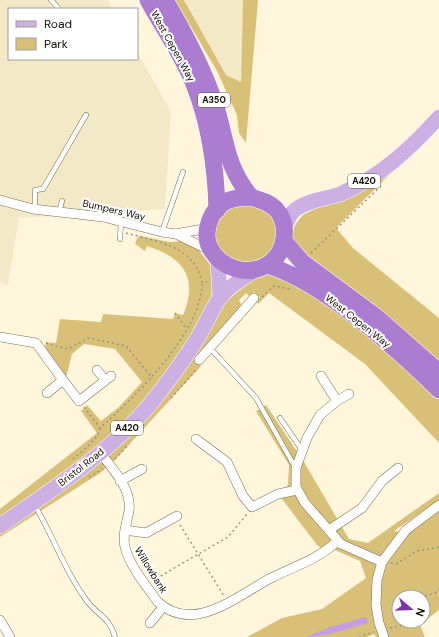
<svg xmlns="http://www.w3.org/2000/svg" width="439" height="637" font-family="'DM Sans',sans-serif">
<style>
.built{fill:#f4e9c7}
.green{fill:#d8c177;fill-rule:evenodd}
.water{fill:#c49de4}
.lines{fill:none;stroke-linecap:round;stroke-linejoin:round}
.lane-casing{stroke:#756d56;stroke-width:5.5}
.street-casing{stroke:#756d56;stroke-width:10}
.primary-casing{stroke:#fff;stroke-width:16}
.highway-casing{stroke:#fff;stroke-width:18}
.path{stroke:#999380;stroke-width:1.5;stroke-dasharray:2 3;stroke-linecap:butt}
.lane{stroke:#fff;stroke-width:4.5}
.street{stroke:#fff;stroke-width:9}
.primary{stroke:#cdb0e3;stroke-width:15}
.highway{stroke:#ac7cd1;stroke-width:17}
.labels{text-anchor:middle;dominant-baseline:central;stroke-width:4;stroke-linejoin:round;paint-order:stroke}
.shield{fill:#fff;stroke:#57554f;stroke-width:1}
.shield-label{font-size:9px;font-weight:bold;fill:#0f0c04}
.street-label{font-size:10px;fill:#0f0c04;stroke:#fff}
</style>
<rect width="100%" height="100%" fill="#fff6db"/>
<g class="built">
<polygon points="0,0 108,0 113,9 9,9 9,59 137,59 137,51 171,112 165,209 19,218 8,285 0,282"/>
<polygon points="184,0 243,0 241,82 226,75"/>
</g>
<g class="green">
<polygon points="175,0 184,0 226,75 241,82 243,0 258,0 246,143 239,133 237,115 217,71"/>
<path d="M406,158L336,228L353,248L439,318V364C416,346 297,260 293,240C291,229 296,223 303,215Z"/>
<path d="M256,205L264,208L279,227L272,252C252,265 243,264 222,255C219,249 213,238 213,231C213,207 238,206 256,205Z"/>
<path d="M140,236L170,242L182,241L197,248L211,266L214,285L207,311L234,288L267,272L329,302L439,398V443L365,364L269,293L258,304L256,302L260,297L254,292L249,296L246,293L239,300L242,306L196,361L201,366L114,461L100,473L0,537V531L8,525L0,516V509L97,433L81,411L87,405L101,421L119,407L142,382L115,349L84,344L72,354L66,378L45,348L46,342L56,343L60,319L101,322L103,314L173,319L175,313L183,315C199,278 183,257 147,246L145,251L135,244L137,238Z"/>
<path d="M266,405L304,462L349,539L368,543L439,493V500L394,531L407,533L439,510V610L420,625L425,637H376L374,634L367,637H247L282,618L322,609L366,578L360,561L335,550L321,548L317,545L282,499L288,484L289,465L256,411ZM399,597H423V621H399Z"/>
</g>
<path class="water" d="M366,617L368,623C348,628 326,637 306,637L330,627Z"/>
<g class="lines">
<g class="lane-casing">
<g id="lane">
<polyline points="51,0 59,9"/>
<polyline points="35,209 35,190 43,189 86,115"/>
<polyline points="59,212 62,201"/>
<polyline points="162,232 183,172"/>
<polyline points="120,239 121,222"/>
<polyline points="210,348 256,398 295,467"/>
<polyline points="280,418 302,450"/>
<path d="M34,504C53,535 65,572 87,601C98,616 109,616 115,637"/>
</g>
</g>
<g class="street-casing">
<g id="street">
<polyline points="0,200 33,209 103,217 162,232 176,234 211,251"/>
<polyline points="176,234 208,228"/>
<polyline points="0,337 36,343 63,380 47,393"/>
<polyline points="199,360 254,298"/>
<polyline points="97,370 105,380"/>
<polyline points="321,376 337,401 320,415 307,438 296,468 296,487 305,503 341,544 382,562"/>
<polyline points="63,380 79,401 111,376"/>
<polyline points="337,401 349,394"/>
<polyline points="196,439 227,462 243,496 252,507 278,494 297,490"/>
<path d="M100,452C112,469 132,488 129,511C127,522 122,536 125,547C129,565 147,587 158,602C194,635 238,595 271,578C297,565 315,561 338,541"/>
<polyline points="120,481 142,469"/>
<polyline points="125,530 146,533 177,516"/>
<polyline points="329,530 362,508 382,481 398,468"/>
<polyline points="0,620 10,637"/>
<polyline points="150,623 163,607"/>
<polyline points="384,637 379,623 376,605 377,580 382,562 406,530 439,505"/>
</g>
</g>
<g class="primary-casing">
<g id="primary">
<path d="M284,230C287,222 289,214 296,209C309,200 325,199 340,194C379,178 411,148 439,117"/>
<polyline points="218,260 220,298"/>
<path d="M0,526C51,490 106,455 147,408C165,386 182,363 197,339C205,326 211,311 219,299C228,286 244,278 257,269"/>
</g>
</g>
<g class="highway-casing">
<g id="highway">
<path d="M148,0C163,28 182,54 194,84C209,122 216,169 217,210"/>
<path d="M165,0C184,32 202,66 214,101C227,139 224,164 251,197"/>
<path d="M251,197C260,200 269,202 276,209C290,225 286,254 267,265C246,277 221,268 210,248C202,232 211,208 227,201C235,197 243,198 251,197Z"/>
<polyline points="284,241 302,262 375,316 439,372"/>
<path d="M267,265C325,283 396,348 439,390"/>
</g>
</g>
<g class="path">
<path d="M126,233C157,242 194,245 202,282H207"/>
<polyline points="311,253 383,184"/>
<polyline points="262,297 274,286 290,289"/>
<polyline points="175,313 187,329"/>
<polyline points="46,343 68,349 89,338 126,346 152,378"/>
<polyline points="171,398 198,368"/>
<path d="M84,407L100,428C135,397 203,331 202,282"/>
<path d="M73,459C82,451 98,440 100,428"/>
<polyline points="115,459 129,444"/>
<polyline points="89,477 103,469"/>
<polyline points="180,525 224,596"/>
<polyline points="391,563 396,564 417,551 439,547"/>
<polyline points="152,581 228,537 247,514"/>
<polyline points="420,597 435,593 439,589"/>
<polyline points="390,628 403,625 408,621"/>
<polyline points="359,637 374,632"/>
</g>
<use href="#lane" class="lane"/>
<use href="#street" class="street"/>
<use href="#primary" class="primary"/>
<use href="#highway" class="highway"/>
</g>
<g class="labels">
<g class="shield">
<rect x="198" y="93" width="32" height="14" rx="3"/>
<rect x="348" y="174" width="32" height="14" rx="3"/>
<rect x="111" y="421" width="32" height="14" rx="3"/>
</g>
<g class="shield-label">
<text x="214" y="100">A350</text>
<text x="364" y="181">A420</text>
<text x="127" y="428">A420</text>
</g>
<g class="street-label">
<text transform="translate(173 46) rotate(61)">West Cepen Way</text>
<text transform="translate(114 210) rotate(13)">Bumpers Way</text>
<text transform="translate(358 321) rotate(38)">West Cepen Way</text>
<text transform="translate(81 467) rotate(-38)">Bristol Road</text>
<text transform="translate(151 570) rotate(58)">Willowbank</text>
</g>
</g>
<rect x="8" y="8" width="130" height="52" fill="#ffffff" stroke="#9f9e9b"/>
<rect x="16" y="21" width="20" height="6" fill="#cdb0e3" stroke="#9f9e9b"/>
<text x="44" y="28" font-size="12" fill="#0f0c04">Road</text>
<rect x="16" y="38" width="20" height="12" fill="#d8c177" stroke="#9f9e9b"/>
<text x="44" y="48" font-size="12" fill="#0f0c04">Park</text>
<g transform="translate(411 609) rotate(109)"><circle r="19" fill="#ffffff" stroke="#9f9e9b"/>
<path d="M0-3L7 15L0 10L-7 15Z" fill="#7c36a9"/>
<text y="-6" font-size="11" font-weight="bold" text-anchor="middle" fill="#0f0c04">N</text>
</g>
</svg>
